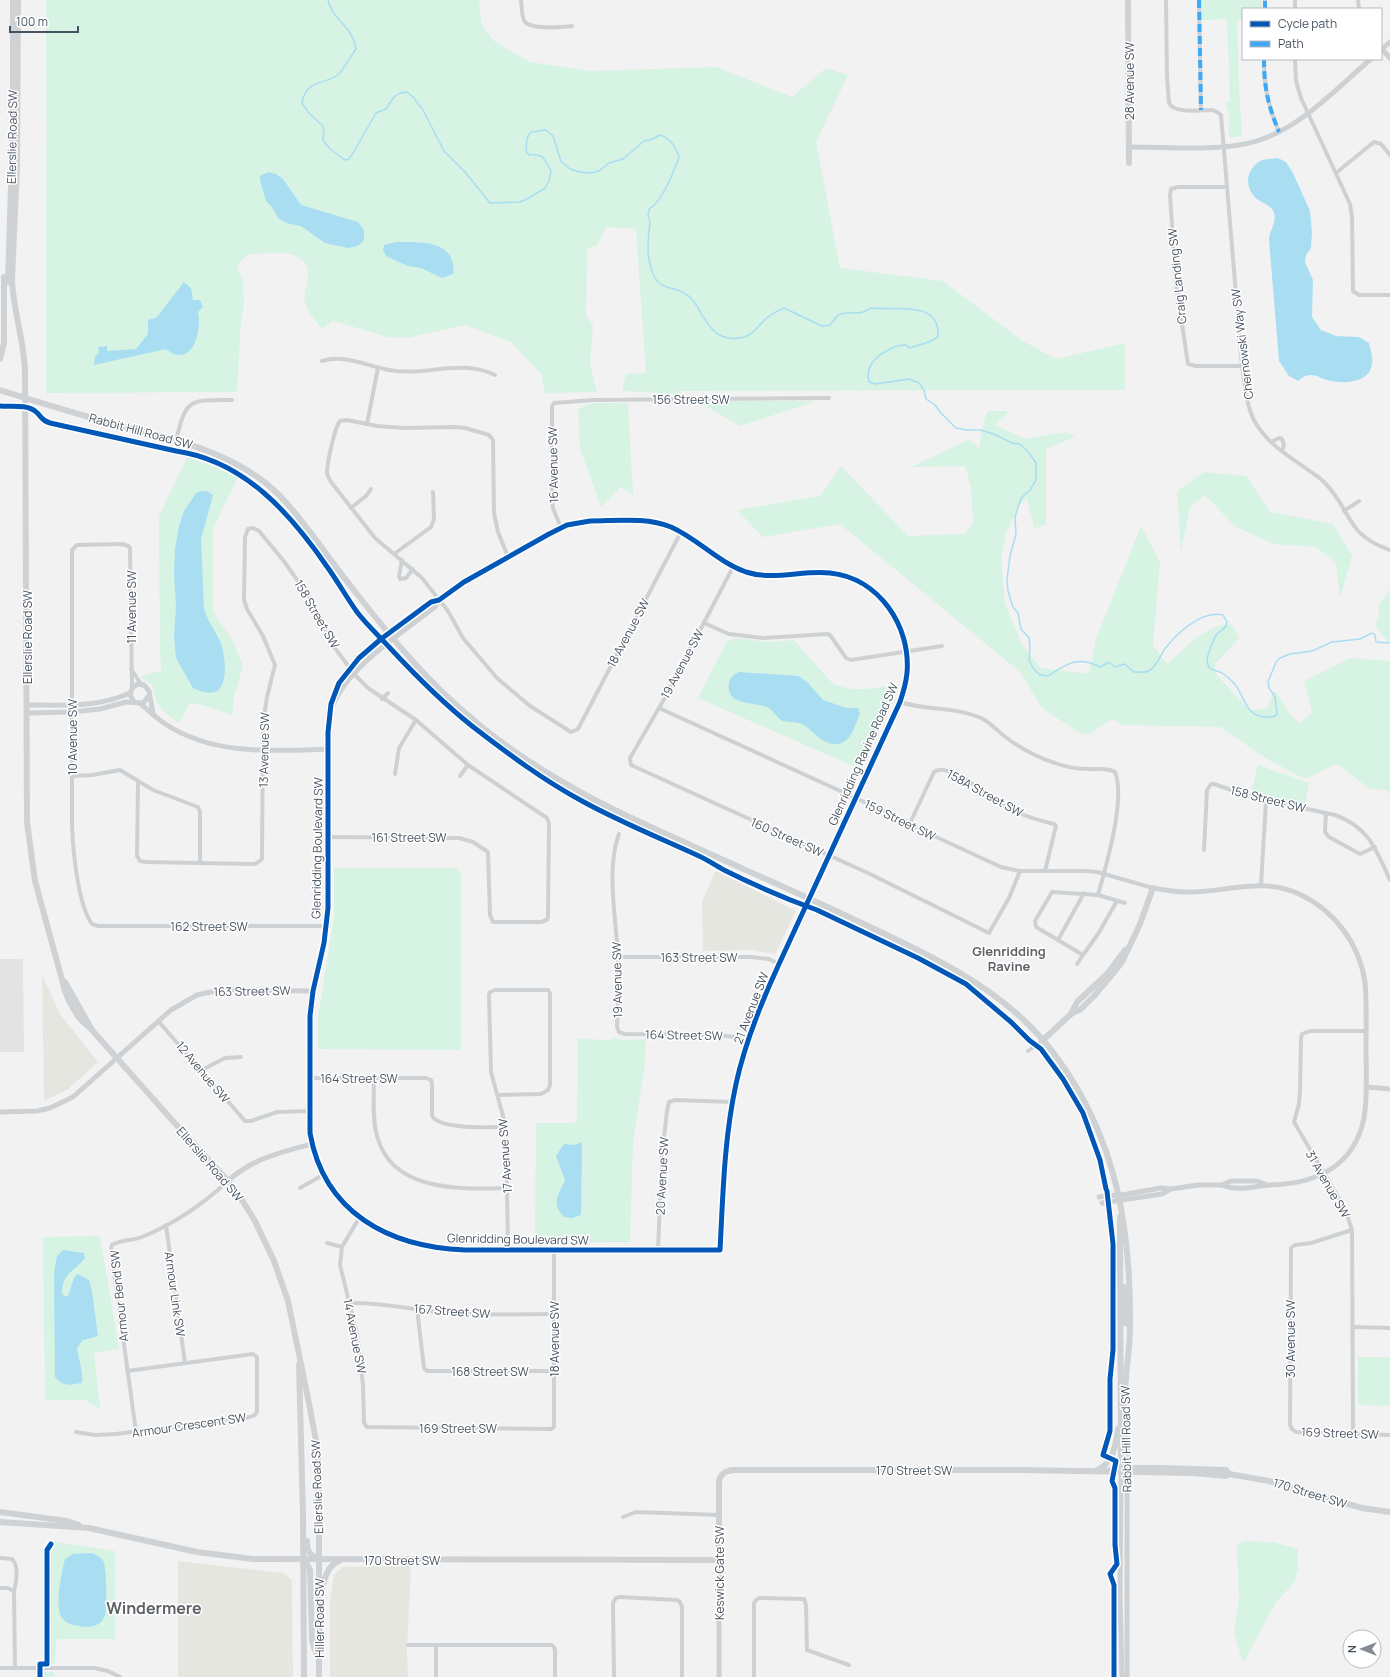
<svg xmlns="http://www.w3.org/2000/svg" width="1390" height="1677" font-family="Manrope,sans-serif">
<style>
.commercial{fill:#e6e6e1}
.education{fill:#e4e3e4}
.green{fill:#d6f3e3}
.water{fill:#a9def2}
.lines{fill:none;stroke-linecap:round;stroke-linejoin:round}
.stream{stroke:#a9def2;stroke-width:1.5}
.minor{stroke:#ced1d3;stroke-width:4}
.tertiary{stroke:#ced1d3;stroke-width:5}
.secondary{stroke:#cfd2d5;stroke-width:6}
.quiet{stroke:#3fa9f5;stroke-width:4;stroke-dasharray:8 4;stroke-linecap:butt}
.cycleway-casing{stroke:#fff;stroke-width:8}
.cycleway{stroke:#0057b8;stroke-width:5}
.labels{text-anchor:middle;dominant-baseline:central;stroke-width:3;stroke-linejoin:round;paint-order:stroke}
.street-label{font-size:12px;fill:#485360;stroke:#fff}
.neighbourhood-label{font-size:13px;font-weight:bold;fill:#5d6167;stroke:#fff}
.district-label{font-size:16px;font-weight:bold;fill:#5d6167;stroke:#fff}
</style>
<rect width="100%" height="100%" fill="#f3f2f2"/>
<g class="commercial">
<polygon points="716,871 796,911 775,954 751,950 703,951 702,901"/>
<polygon points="42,975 60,1014 98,1062 68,1089 44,1101"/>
<polygon points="178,1561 283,1573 292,1580 293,1677 178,1677"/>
<polygon points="411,1565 407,1651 408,1677 330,1677 330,1601 334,1575 343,1567"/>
</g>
<polygon class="education" points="0,959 23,959 24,1052 0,1052"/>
<g class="green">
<path d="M46,0H480L479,8L482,25L494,41L530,62L590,71L716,67L792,97L826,68L848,75L816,142L840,268L943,281L1023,341L1056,359L1125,343V390L680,391L681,394L622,391L626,374L646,373L636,229L606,227L597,246L587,249L586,316L593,325L590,363L597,392L545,393L541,374L511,342L465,325L407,338L388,337L333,321L322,329C316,321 308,313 305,303C303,294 307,287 308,279C312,245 267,253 247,255L237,266L243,281L244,306L241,320L237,392L46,393C46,262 47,131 46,0Z"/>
<path d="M1201,0H1262V9H1243V20H1237L1239,89L1242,136L1231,138L1229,136C1228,125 1231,113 1225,103L1230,100L1227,19L1201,20Z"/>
<polygon points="697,401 817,401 740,426"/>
<polygon points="593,403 628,403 633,495 621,487 601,507 580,448 578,410 587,405"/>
<path d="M988,411H1010L995,425L1025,439L1066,432L1075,437L1046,449V525L1034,528L1027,498L1019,506L1006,533L1001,557L1005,603L1021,643L1041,668L1089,674L1096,639L1141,526L1160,562L1153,646L1167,664C1185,649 1205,624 1231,624L1239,638L1215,664V673L1249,710L1267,709L1274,691L1277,693L1288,712L1299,723L1312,713L1304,681L1350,658L1390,661V795L1387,790L1370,789L1337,764L1307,778L1301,777L1267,759L1220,727L1122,725L1115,720H1111L1089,734H1083L1078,732L1042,708L1020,672L840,524L763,537L737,510L820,496L841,466L908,536L964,534L973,523L971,487L965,466L911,467L968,440L971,441L979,448L984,420Z"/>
<path d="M188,456L238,477L213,528V612L233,641L243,666L234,697L232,715C221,712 197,701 189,704L179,723C162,710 157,709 153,686L140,677L162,670L160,656L159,516Z"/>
<polygon points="1204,472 1246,476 1270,512 1333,524 1352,556 1340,598 1336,563 1316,547 1274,544 1236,527 1205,495 1190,507 1181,551 1177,491"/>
<polygon points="1390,589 1390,644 1375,626 1379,615 1378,606"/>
<path d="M737,638L768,642L794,640L832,683C852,694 878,687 899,685L860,769L698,698L727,641Z"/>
<polygon points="1258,765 1309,783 1305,804 1251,794"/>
<polygon points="334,868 458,868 461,874 461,1050 318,1049 318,1018 334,917"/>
<polygon points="613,1037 620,1040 646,1039 645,1064 633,1141 630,1242 535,1243 536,1123 574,1123 577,1119 578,1039 610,1040"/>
<polygon points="100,1236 119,1349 94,1353 100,1409 85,1400 45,1400 43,1237"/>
<polygon points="1358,1357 1390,1357 1390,1406 1358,1405"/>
<polygon points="50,1541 115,1551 115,1639 58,1639 56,1641 55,1664 44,1663 44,1548"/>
<polygon points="1243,1541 1274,1542 1298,1549 1298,1568 1294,1583 1276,1602 1243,1663 1234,1632 1239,1599 1237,1546"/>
<rect x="40" y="1672" width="14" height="5"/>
</g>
<g class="water">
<path d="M1278,158L1286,162L1293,173L1310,211L1312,232L1311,248L1306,255L1305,262L1313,280L1312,317L1321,330L1336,336L1359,337L1369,343C1371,351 1374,360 1371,368C1366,384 1340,384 1327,380C1322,379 1317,375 1312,375C1306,375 1303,377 1298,381L1289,376L1279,361L1269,240C1269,231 1277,223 1274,213C1271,203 1260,204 1254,196C1244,185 1247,169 1260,161C1264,159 1273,159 1278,158Z"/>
<polygon points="268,172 276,174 283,179 301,205 358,222 364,230 364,240 358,246 348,248 325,243 301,226 286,223 278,218 272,207 266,201 260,180 260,176"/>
<path d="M396,242C419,242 457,239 453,274L442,278L421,268L408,266L386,256L383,250L384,245Z"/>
<path d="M184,282L191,288L193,300H200L203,307L198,312C201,326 197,357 177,355C173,354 169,351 166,349L94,365L95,357L99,352L98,347L107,346V351L136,349L148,334V320L157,317Z"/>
<path d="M207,491L213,495L201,539L204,608C207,621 215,630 220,641C225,652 229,684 217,691C210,695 200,691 193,688L176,658L174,636L176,606L174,575L175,549L179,526L184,511L197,492Z"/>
<path d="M739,672L799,676L808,683L823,700L847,708H858L860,713C856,723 851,743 838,744C822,746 814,730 802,724C795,721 787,723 781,720C776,716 773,710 767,707C754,702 725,706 729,683C730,678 734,674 739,672Z"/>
<path d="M582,1142L581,1215L572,1218L564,1217C551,1204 558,1195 565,1180L556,1156L564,1144L574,1145Z"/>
<path d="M63,1250L84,1253L85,1258C74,1272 62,1273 62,1293L64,1296H68L74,1278L78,1274L89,1280L92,1291L98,1336L83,1340L77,1348C79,1362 83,1369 82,1383C70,1385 63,1387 55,1377L54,1272L57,1256Z"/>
<path d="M91,1553C97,1555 100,1556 103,1561C107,1566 107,1609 105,1616C105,1616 102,1620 102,1621C96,1627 87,1628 79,1626C73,1625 67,1624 63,1619C53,1609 62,1572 65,1559L73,1554Z"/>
</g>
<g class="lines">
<path class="stream" d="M328,0C333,21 353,26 356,49C352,54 341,73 338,75C324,85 306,79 302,103L308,112L323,126L324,132L323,140L330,149L345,160L349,159L353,153L376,113L386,109L394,97L400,93L407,92L413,97L423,110L444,151L465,172L490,203L520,202L527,199L545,188L549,181L551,171C544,159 544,153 529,155L526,151L527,138L531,132L546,130L553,136L561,161L570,169L580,172L591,173L599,171L609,163L623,159L644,141L653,139L660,135C670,138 676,148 679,157C674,171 662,202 649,209L648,216L650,221C648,243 645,257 655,278C661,289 675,287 684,293C704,303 704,343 740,338C754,336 758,325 768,317C773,313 779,310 784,308L822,326L830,325C833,322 835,317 839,315C851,309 857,318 871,308C894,311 941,299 938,337L929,342L909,348L906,345C895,344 874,356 870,367C867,372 868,377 869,382L876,384L909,379L919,383L924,390L926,399L935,405L941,413L956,428L967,430H981L996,435L1012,443L1020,444L1029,453L1036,463V480L1030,490L1021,498L1015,517L1016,534L1010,556L1007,579L1008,591L1013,607L1018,613L1021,629L1029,638L1030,647L1029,660L1033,668L1040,675L1048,676C1068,663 1077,656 1100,667L1109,662L1115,667L1125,664L1134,672C1139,672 1145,673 1149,671C1156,667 1160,657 1164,650C1176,634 1201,610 1223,615L1227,622L1226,626C1224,629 1220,631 1217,634C1214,638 1207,656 1207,660C1208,672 1215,669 1222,673C1225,675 1229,678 1232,681C1245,693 1243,716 1266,717C1270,717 1274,718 1277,714L1275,697L1269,688L1268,682L1276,662L1280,658L1290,654L1312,651L1332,642L1360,639L1372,633L1375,635L1376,642L1390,643"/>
<g class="minor">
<path d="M521,0C522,6 521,17 525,22C533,30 561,27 572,26"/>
<path d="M1166,0L1167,77L1169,103C1174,114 1201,110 1212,110L1217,112L1221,115L1242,366C1245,384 1246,406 1255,422C1267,443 1288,456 1307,469C1312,473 1319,477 1324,482C1353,511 1344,534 1390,550"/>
<polyline points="1199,0 1201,110"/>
<polyline points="1358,0 1359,9"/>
<polyline points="1265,9 1265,0"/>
<polyline points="1295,9 1295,0"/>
<path d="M1264,59C1264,88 1268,105 1279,132"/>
<polyline points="1295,59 1296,81 1301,98 1350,204 1352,217 1353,291 1359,295 1390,295"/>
<polyline points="1336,173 1374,142 1381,144 1390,155"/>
<polyline points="1226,187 1178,187 1171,189 1170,195 1176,284 1188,364 1196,366 1242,366"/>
<path d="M322,361C345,354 367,366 389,370C425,377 460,358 495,375"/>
<polyline points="367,424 378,368"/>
<path d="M176,441C186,398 189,400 232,400"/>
<polyline points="1271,442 1279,438 1282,439 1284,445 1282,451"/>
<polyline points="351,508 366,496 371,489"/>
<polyline points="1344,511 1359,501"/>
<polyline points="561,528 553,508 552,496 552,406 554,403 593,400 829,398"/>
<polyline points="394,554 431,527 434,519 433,492"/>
<path d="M508,557L498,532L494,513L493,440L489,435L465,428L456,427L404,428L377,426L347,420L340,421C334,429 327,464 327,473C328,477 329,479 331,482L375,538L422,578L448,611L463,638L497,678L530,706L571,732L578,729L681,532"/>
<polyline points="402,560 399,576 400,579 406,578 413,569"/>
<polyline points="733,567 663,701 630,758 631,765 870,874 989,933 1009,898 1020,871"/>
<polyline points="704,623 729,634 763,638 827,634 830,635 846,658 851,660 942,646"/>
<polyline points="131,669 141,684"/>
<path d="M132,688L130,548L128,546L122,544L77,545L72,550V826C73,851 78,905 92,924L98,926H326"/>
<polyline points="382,699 388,693"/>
<path d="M900,702C927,711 956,706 983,719C990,723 997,730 1004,736C1020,748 1036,757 1055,763C1065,767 1077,769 1088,769C1096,770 1107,767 1115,772C1126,799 1106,866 1098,895L1052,892L1035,921L1036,927L1058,940"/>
<polyline points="659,708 895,816 932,835 1001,867 1019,871 1085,871 1097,872 1153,888"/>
<polyline points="395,774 399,748 416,720"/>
<polyline points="72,776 92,775 120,770 153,790 198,807 200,812 200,863"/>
<polyline points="460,776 468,765"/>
<polyline points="138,782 137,856 140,861 146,862 253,864 257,863 262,859 263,723 267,697 275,665 263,636 247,609 244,600 245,537 248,529 253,528 259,531 283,560 310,598 332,644 354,674 368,688 416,720 468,765 547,818 549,823 548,916 547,920 541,922 493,922 490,915 488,852 473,842 459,838 328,837"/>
<polyline points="1326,813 1325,832 1329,837 1360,854 1375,847"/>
<path d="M910,823L934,772C948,760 991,799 1004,806C1020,815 1037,820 1054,824L1056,826L1045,871"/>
<path d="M619,834C606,868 616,919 618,956C619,980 618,1003 617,1027L619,1032L625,1034L720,1035L748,1039"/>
<path d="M1204,850L1207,790L1211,784H1214L1252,797L1335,815C1369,827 1376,850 1390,880"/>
<polyline points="1261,885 1266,800"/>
<polyline points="1084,893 1058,940 1083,955 1098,934 1117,901"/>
<polyline points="1098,895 1125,903"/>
<polyline points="618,957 751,957 769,959 779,964"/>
<polyline points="1077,964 1083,955"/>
<polyline points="159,1022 245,1121 251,1121 277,1112 310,1111"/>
<polyline points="1028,1051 1043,1040"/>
<polyline points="202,1070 225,1058 241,1057"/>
<path d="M310,1078H426L431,1080L432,1083V1116C441,1130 490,1127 506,1127"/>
<path d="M374,1078C374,1097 372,1118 377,1136C392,1193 462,1189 508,1188"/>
<polyline points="498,1095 541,1094 548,1090 550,1085 550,993 548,990 495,990 490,992 489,995 491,1072 506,1127 508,1250"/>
<polyline points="300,1188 323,1175"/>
<polyline points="359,1218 342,1247 340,1265 357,1334 363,1385 364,1423 367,1427 551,1429 554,1427 554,1251"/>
<polyline points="166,1225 185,1363"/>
<polyline points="1352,1230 1311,1243 1295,1245 1291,1248 1290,1425 1292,1429 1296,1432 1390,1435"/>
<polyline points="327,1243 342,1247"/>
<polyline points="658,1250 662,1154 667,1111 669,1102 675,1100 733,1102"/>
<path d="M349,1303C380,1302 408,1309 438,1312C476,1316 516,1314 554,1314"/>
<polyline points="417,1309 424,1368 427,1371 554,1371"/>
<polyline points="1353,1327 1390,1328"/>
<polyline points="76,1432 95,1435 116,1434 250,1417 255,1415 257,1411 257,1357 253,1354 127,1371"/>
<path d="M136,1432L111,1249L112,1245C121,1239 132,1241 142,1237C174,1224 202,1205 228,1181"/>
<polyline points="1353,1434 1352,1230 1345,1209 1294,1122 1299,1104 1300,1091 1301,1038 1302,1034 1310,1031 1366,1031"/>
<polyline points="623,1517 636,1512 719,1515"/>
<path d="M0,1558L12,1559C19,1566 16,1583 14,1591L15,1668"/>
<polyline points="0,1588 7,1588 14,1591"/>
<polyline points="408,1645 552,1645 555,1649 555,1677"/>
<polyline points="436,1645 436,1677"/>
<polyline points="0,1668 94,1668 108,1671 120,1677"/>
<polyline points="614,1677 613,1603 616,1598 620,1597 677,1600 680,1602 682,1607 682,1677"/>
<polyline points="754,1677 754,1604 755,1601 759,1598 804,1599 806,1605 807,1650 849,1665"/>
</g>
<g class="tertiary">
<polyline points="1382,49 1390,58"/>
<polyline points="1381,50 1390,42"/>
<path d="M1129,147C1167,147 1208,151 1245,144C1296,134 1333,91 1371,59"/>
<path d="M590,521C616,521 646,517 671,527C698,539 718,562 746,572C774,581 802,570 830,573C879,578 911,626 907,673C906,683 903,693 900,702L779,964C761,1003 745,1042 736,1084C724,1139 723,1195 720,1250H465C389,1247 324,1213 310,1133V1016L313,991L324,943L328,908V732L331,704L339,683L359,658L381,639L431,602L439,600L464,582L549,534L567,525Z"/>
<polyline points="134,702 130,695 132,688 138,684 144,685 149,691 153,714"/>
<path d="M140,703C148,710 155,717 164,723C212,756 273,751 328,749"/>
<path d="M27,705C63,705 97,708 130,693"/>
<path d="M333,705C349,666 403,632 435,607L439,600"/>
<polyline points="27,713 72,712 100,709 126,702 143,703 149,696"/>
<path d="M1153,888C1164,890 1175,892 1186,892C1224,893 1262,876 1299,894C1334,910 1359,943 1365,982C1367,1004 1366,1026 1366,1048C1366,1071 1368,1095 1364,1118C1354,1167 1315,1184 1270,1185C1253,1186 1239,1192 1222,1185"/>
<polyline points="1366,1087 1390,1089"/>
<polyline points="0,1112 37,1111 50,1108 73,1097 171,1010 197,995 211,992 226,990 313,991"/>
<path d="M228,1181C251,1159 282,1152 312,1144"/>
<polyline points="1171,1189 1198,1185 1222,1185 1231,1181 1257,1181 1267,1185"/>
<polyline points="1099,1197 1127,1194 1161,1188 1171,1189 1162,1194 1102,1203"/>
<polyline points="1121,1473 1120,1593 1122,1677"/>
<polyline points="1127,1473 1127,1677"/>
<polyline points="719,1677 719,1560"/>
</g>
<g class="secondary">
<path d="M18,0L17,167L12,279C13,310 24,340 25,371L27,822L35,881L65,991L69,1001L79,1018L91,1029L172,1120L228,1181L242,1200L255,1221L274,1261L288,1301L309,1403L317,1446L319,1469V1677"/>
<polyline points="1128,0 1129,163"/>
<polyline points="8,282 13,121 13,0"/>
<polyline points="0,359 4,343 4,277"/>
<path d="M0,390C38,402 77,414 115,424C166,438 215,447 259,478C283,495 299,518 317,541C332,562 348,583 364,603C396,643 429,683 469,716C503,746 542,771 582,793C612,810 644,824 675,838C740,868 806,896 870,927C940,960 1012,994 1058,1059C1117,1141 1131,1229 1130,1327C1130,1350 1125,1373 1125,1396C1125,1422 1128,1447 1127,1473"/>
<polyline points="65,982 91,1028"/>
<polyline points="1071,1014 1077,1002 1107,974 1125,950"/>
<polyline points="1043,1040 1071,1014 1081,1009 1094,996 1115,971 1122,962 1140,924 1153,888"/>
<polyline points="1120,1217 1121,1473"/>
<polyline points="1124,1287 1125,1323 1130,1326"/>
<polyline points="299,1365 303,1514 304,1677"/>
<path d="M1097,1470C1113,1464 1116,1444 1118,1429"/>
<polyline points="1107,1471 1116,1468 1162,1468 1226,1470 1229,1474"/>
<polyline points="0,1512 67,1521 79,1525"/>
<path d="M0,1522L89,1528L197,1552L253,1559L719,1560V1481C721,1473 726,1471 733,1470H1021L1192,1473L1226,1476L1229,1474L1269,1481L1362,1508L1390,1512"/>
<path d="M307,1541C307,1551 309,1554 318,1559"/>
<polyline points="303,1560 306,1562 310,1570 312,1640 314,1648 319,1658"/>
<path d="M321,1593C324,1582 326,1566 339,1561"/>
</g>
<g class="quiet">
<polyline points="1199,0 1201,110"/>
<polyline points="1265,9 1265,0"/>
<path d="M1264,59C1264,88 1268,105 1279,132"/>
</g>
<g class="cycleway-casing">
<g id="cycleway">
<path d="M0,406C11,407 26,404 35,411C42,416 40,420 50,423L176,451C245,461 291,514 328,568C338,582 347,598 357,612C367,625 379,636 390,648C416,676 442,702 472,726C507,753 543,780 582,801C620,822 660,838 699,856C708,860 716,866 724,870C754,885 786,899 817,910L918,958L966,984L1011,1022L1029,1040L1041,1049L1063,1079L1083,1113L1100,1160L1106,1189L1107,1191L1113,1244V1350L1110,1379V1431L1103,1455L1116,1461L1112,1481L1115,1488V1545L1117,1564L1110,1574L1114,1585V1677"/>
<path d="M590,521C616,521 646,517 671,527C698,539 718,562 746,572C774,581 802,570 830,573C879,578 911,626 907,673C906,683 903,693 900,702L779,964C761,1003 745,1042 736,1084C724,1139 723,1195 720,1250H465C389,1247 324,1213 310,1133V1016L313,991L324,943L328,908V732L331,704L339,683L359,658L381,639L431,602L439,600L464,582L549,534L567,525Z"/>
<polyline points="40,1677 40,1664 47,1664 47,1550 51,1544"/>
</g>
</g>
<use href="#cycleway" class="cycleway"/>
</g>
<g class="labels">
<g class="street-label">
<text transform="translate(1129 81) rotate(-90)">28 Avenue SW</text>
<text transform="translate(12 137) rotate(-89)">Ellerslie Road SW</text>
<text transform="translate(1177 276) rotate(-96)">Craig Landing SW</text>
<text transform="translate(1242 344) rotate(-97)">Chernowski Way SW</text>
<text x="691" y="399">156 Street SW</text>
<text transform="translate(141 431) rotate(15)">Rabbit Hill Road SW</text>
<text transform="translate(553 465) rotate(-91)">16 Avenue SW</text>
<text transform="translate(131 607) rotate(-90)">11 Avenue SW</text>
<text transform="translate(317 614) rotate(60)">158 Street SW</text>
<text transform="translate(628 633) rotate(-62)">18 Avenue SW</text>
<text transform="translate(27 637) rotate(-90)">Ellerslie Road SW</text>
<text transform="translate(682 664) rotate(-62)">19 Avenue SW</text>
<text transform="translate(72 737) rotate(-90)">10 Avenue SW</text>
<text transform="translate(264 750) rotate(-89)">13 Avenue SW</text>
<text transform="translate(863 754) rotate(-66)">Glenridding Ravine Road SW</text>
<text transform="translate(985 793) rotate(29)">158A Street SW</text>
<text transform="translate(1268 799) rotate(14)">158 Street SW</text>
<text transform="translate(900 820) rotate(26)">159 Street SW</text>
<text x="409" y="837">161 Street SW</text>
<text transform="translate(787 837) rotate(24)">160 Street SW</text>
<text transform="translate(317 848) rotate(-89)">Glenridding Boulevard SW</text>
<text x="209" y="926">162 Street SW</text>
<text x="699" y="957">163 Street SW</text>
<text transform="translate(617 980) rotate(-91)">19 Avenue SW</text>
<text transform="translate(252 991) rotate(-1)">163 Street SW</text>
<text transform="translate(751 1008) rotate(-69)">21 Avenue SW</text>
<text transform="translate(684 1035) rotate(1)">164 Street SW</text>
<text transform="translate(203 1072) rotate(50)">12 Avenue SW</text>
<text x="359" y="1078">164 Street SW</text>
<text transform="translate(505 1156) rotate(-94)">17 Avenue SW</text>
<text transform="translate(210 1164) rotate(49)">Ellerslie Road SW</text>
<text transform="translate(662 1176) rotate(-87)">20 Avenue SW</text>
<text transform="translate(1328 1184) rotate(60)">31 Avenue SW</text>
<text transform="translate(518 1239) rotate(1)">Glenridding Boulevard SW</text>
<text transform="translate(175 1294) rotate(82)">Armour Link SW</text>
<text transform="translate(119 1296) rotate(-96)">Armour Bend SW</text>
<text transform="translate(452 1311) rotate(4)">167 Street SW</text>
<text transform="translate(355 1336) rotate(79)">14 Avenue SW</text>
<text transform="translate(554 1339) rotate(-90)">18 Avenue SW</text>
<text transform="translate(1290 1339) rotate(-90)">30 Avenue SW</text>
<text x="490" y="1371">168 Street SW</text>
<text transform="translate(189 1425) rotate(-8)">Armour Crescent SW</text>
<text x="458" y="1428">169 Street SW</text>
<text transform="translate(1340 1433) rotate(2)">169 Street SW</text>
<text transform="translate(1126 1439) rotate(-91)">Rabbit Hill Road SW</text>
<text x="914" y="1470">170 Street SW</text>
<text transform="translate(317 1487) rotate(-92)">Ellerslie Road SW</text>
<text transform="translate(1310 1493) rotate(17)">170 Street SW</text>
<text x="402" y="1560">170 Street SW</text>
<text transform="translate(719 1573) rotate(-90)">Keswick Gate SW</text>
<text transform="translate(319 1618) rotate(-90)">Hiller Road SW</text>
</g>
<g class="neighbourhood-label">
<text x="1009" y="951">Glenridding<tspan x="1009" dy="15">Ravine</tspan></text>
</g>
<g class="district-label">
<text x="154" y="1608">Windermere</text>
</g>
</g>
<rect x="1242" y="8" width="140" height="52" fill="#ffffff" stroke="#b6babf"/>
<rect x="1250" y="21" width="20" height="6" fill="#0057b8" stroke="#b6babf"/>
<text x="1278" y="28" font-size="12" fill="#485360">Cycle path</text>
<rect x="1250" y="41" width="20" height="6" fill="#3fa9f5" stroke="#b6babf"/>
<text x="1278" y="48" font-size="12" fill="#485360">Path</text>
<g transform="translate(1362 1649) rotate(270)"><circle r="19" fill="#ffffff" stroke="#b6babf"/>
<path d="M0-3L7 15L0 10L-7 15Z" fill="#848b93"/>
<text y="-6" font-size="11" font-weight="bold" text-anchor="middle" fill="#485360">N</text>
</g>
<path d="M10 26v6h68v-6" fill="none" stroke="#485360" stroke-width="2"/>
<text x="16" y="26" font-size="12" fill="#485360" stroke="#ffffff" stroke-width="3" paint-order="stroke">100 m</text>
</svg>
